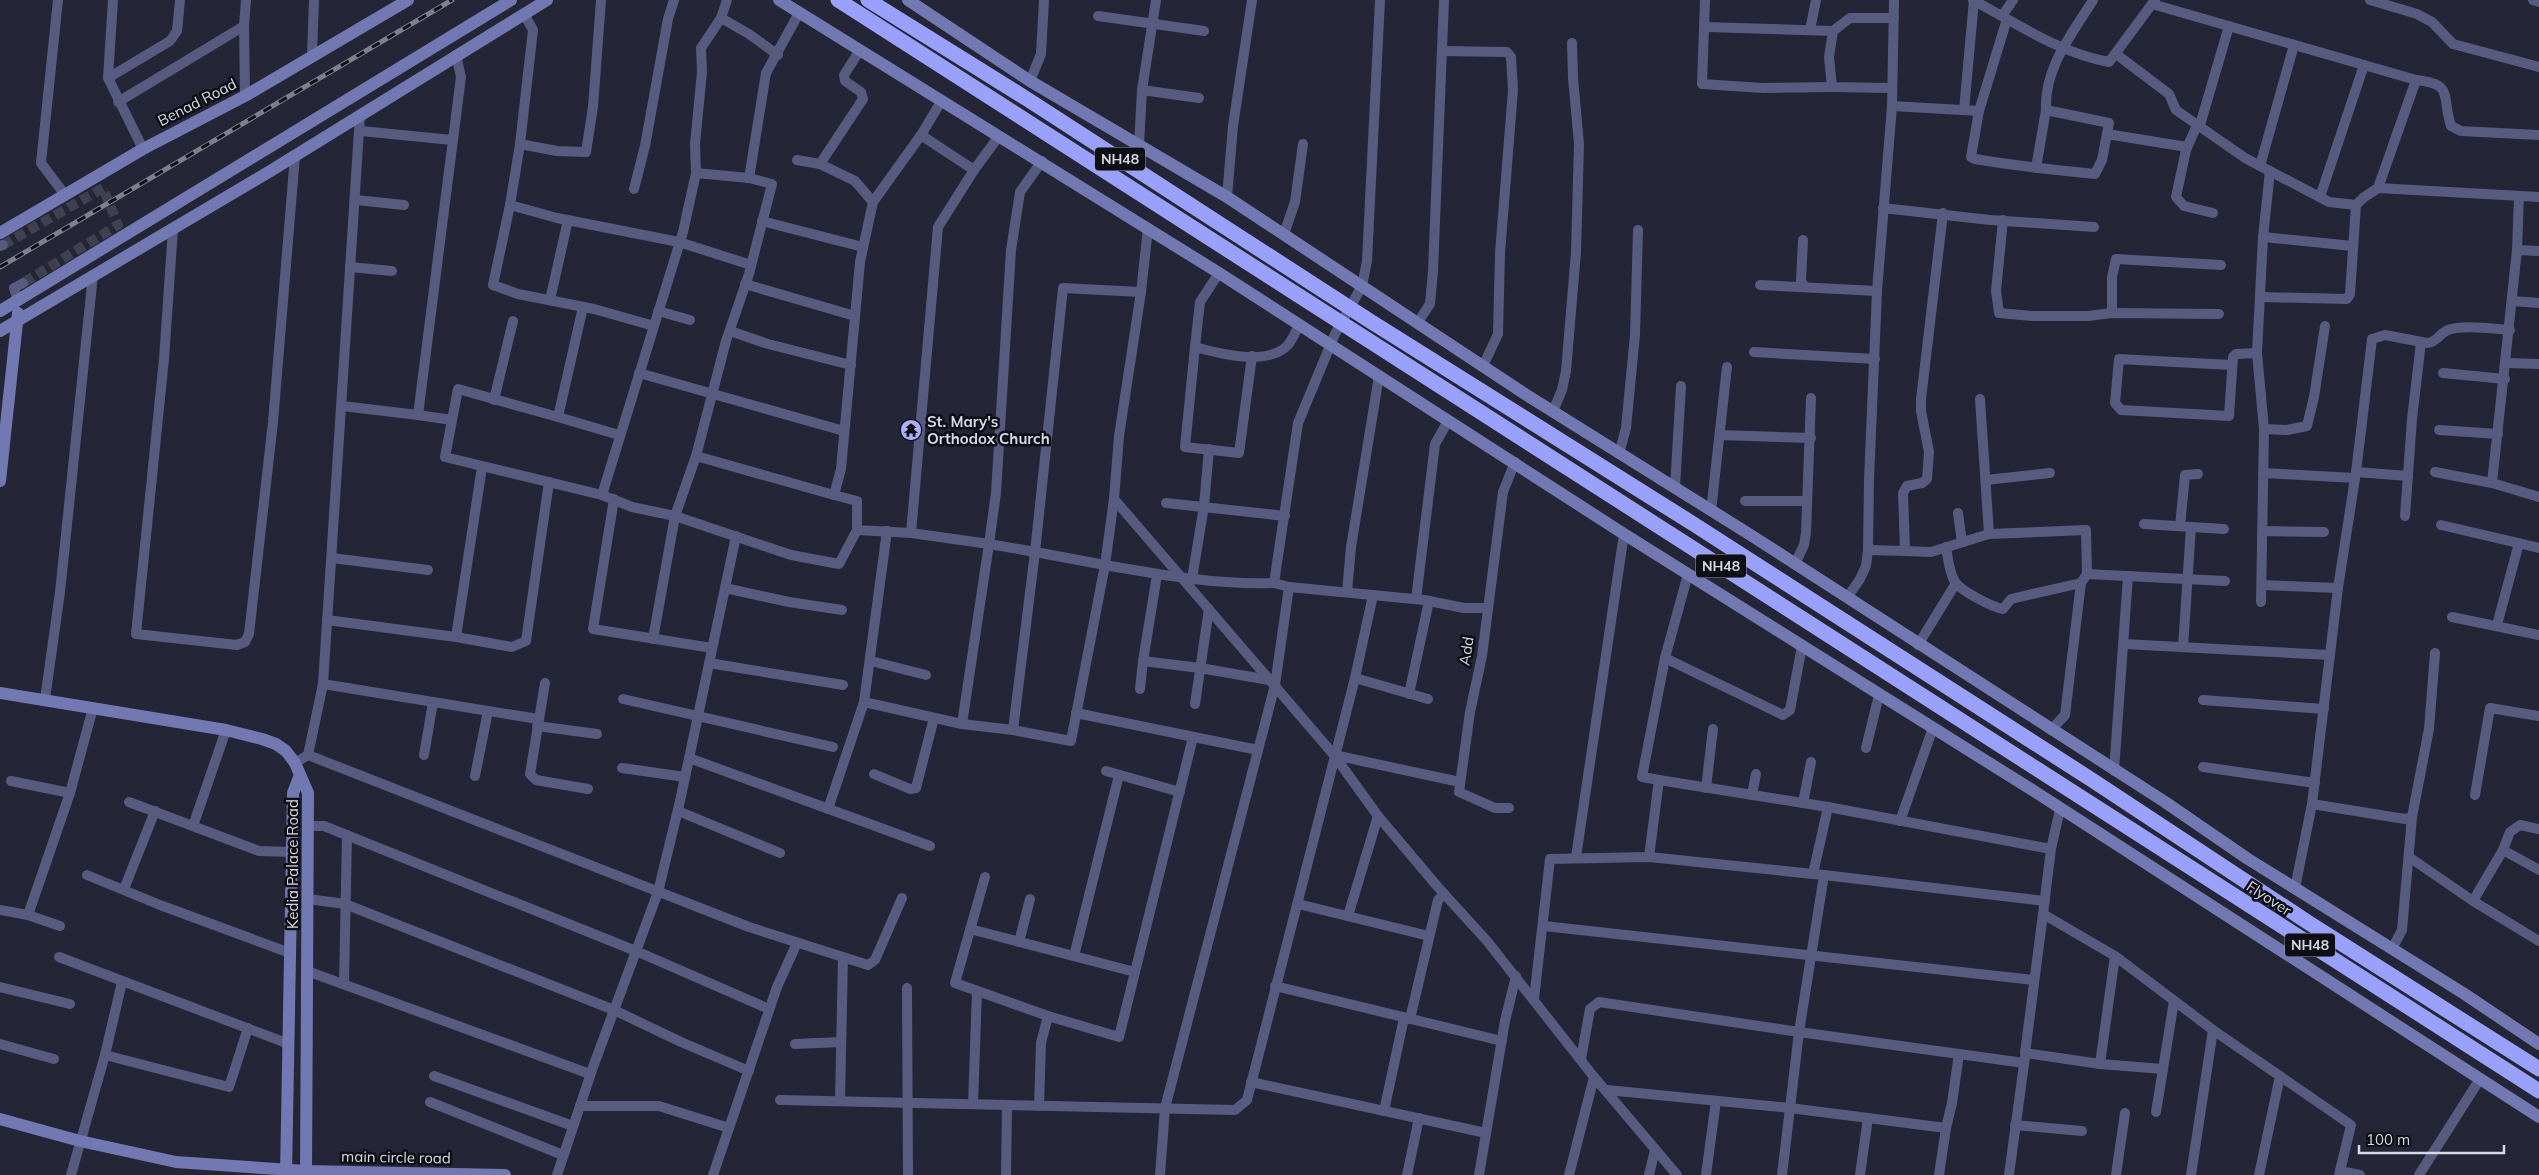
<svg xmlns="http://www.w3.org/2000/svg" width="2539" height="1175" font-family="Mulish,sans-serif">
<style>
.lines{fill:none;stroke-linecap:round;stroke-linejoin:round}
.street-tunnel{stroke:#3f4050;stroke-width:10;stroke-dasharray:10 5;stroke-linecap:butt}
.street{stroke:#575b7f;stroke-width:10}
.secondary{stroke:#7278b1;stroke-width:12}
.highway{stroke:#9aa1fb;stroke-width:15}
.rail-casing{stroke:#7f808e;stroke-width:5}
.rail{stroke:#0e0f16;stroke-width:3;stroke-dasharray:9;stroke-linecap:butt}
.labels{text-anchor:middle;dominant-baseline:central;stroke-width:5;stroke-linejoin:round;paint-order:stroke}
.shield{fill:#0e0f16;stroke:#9b9ca6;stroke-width:1}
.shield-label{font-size:14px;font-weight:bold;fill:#d7d8e3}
.street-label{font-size:15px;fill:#d7d8e3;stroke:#0e0f16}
.poi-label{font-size:15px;font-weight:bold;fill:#d7d8e3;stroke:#0e0f16;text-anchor:start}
</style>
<rect width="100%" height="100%" fill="#242536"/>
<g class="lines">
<polyline class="street-tunnel" points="3,245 103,188 118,225 23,283"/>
<g class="street">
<polyline points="58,0 41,163 65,195"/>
<polyline points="113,0 108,78 143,149"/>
<polyline points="1705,0 1702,84 1763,88 1832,87"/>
<path d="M1973,0C2017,24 2060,53 2109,62L2155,0"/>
<polyline points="2370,0 2417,14 2432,22 2453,44 2539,67"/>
<polyline points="2533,0 2539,2"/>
<path d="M2152,4L2416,80C2455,84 2441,96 2451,126L2461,131L2539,135"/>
<polyline points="524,14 533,30 520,144 557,151 586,152 593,107 601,0"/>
<polyline points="1098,16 1204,31"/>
<polyline points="2002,16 2013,0"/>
<polyline points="721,18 749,34 778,55"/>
<polyline points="1705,27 1833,31"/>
<polyline points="1810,30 1816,0"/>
<polyline points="860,50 844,75 845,81 861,92 863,99 820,164 855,181 873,202"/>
<polyline points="1442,51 1507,52 1511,57 1513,90 1500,253 1498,334 1483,366"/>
<polyline points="2116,54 2169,94 2176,110 2245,158 2329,202 2356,205 2363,198 2378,188 2539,197"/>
<polyline points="312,55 314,0"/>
<polyline points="108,78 170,41 177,31 180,0"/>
<polyline points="1030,81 1041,54 1044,0"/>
<polyline points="1890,88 1832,87 1829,57 1833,31 1850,18 1894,18"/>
<polyline points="1142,90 1199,98"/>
<polyline points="245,96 244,26 246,0"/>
<polyline points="942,100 921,135 974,170"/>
<polyline points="118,102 244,26"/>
<path d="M1892,106L1979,111L1971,157L1975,159C2015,166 2055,170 2095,174L2102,160L2109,123L2046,110L2036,168"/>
<polyline points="1964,110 1974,0"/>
<path d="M2046,110C2044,68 2072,34 2093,0"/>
<polyline points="1979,111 2007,19"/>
<polyline points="2198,123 2186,150 2176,197 2184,206 2213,213"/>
<polyline points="2200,125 2229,26"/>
<polyline points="361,131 452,140"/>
<polyline points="2107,134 2187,147"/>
<polyline points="520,144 510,205 557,218 679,242 751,265"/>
<polyline points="1139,145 1142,90 1156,0"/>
<polyline points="797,160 820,164"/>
<polyline points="2260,166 2294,45"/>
<polyline points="696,173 695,144 702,72 701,48 721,18 727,0"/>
<polyline points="749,178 766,73 799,13"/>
<polyline points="2378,188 2416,80"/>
<polyline points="634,189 645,146 668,19 674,0"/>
<polyline points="2519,196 2517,250 2539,251"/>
<polyline points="1227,197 1233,126 1252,0"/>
<polyline points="2320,197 2364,65"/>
<polyline points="356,200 404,205"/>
<polyline points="510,205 493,285 518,294 594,309 654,326"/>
<polyline points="1883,208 1990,220 2094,227"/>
<polyline points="2003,220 1996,291 1999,313 2032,316 2088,316 2112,313 2219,314"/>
<polyline points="762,221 863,247"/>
<polyline points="1148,228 1141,292 1119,436 1114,499 1334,755 1378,816 1437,886 1487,941 1594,1077 1677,1175"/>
<polyline points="173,229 164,359 136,634 237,645 245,642 249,634 273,422 295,156"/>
<polyline points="1284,234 1295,202 1303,144"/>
<polyline points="2263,237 2353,246"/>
<polyline points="1803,240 1801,281 1805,287"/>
<polyline points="0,246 3,245"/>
<polyline points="350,267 392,271"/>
<path d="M1219,273L1200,302L1195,347C1221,354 1266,366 1287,346C1292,341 1296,331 1299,325"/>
<polyline points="745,284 855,316"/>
<polyline points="1760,285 1877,291"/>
<polyline points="2260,297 2347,299 2350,294 2356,205"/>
<polyline points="550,300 568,220"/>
<polyline points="18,301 14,288 23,283"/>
<polyline points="2513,301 2539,303"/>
<polyline points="583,307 558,417 619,435"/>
<polyline points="658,311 690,320"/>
<polyline points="2112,313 2112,277 2116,259 2221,265"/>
<polyline points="1418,322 1430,304 1433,271 1444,0"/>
<polyline points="730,331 768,344 851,365"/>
<polyline points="1195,347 1185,447 1239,453 1252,356"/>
<polyline points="1754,352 1875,359"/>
<polyline points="2507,363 2539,364"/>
<polyline points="2231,365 2119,359 2115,403 2121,410 2229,416 2233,357 2236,354 2257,353"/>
<polyline points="639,373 844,431"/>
<polyline points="2443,373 2505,379"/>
<polyline points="1980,399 1989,534"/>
<polyline points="494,400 513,321"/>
<polyline points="342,406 418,415"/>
<polyline points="1553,411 1562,390 1566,371 1576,252 1579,144 1573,78 1572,43"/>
<polyline points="558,417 458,389 445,457 602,495"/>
<polyline points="452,420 418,415 461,77 456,55"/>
<polyline points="2264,429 2287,430 2307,426 2314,397 2325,326"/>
<polyline points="2439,430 2498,434"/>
<polyline points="1720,435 1811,438"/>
<polyline points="1619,454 1626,428 1635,335 1638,230"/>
<polyline points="696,456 834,495"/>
<polyline points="2356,472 2408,476"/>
<polyline points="2435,472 2492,483 2539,497"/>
<polyline points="2263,473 2355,478"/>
<polyline points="1986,480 2050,473"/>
<polyline points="2492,483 2517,250"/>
<polyline points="1675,487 1681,386"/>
<polyline points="614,499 593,629 712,648"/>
<polyline points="1114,499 1105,565 1035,552 1063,288 1141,292"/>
<polyline points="1745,501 1807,501"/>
<polyline points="1166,503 1285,516"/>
<polyline points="1711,511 1727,367"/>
<polyline points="1958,513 1962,542"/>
<polyline points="2405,516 2412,419 2421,342"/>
<polyline points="2144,524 2224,529"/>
<polyline points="2441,525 2539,548"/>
<polyline points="2180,526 2185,475 2198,474"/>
<polyline points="2263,531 2324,532"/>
<polyline points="911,533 857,530 857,501 834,495 841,469 860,262 873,202 921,135"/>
<path d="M1946,547C1948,558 1949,572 1955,582C1961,591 1992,607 2003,609L2011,599L2081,583"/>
<polyline points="1868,550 1905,551 1903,493 1907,486 1922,483 1927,479 1929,452 1921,411 1921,399 1943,213"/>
<polyline points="1905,551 1931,552 1989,534 2086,530 2087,574"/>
<polyline points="332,558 428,570"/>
<polyline points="1795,564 1804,545 1806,533 1811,398"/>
<polyline points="1157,575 1143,661 1200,668 1269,680"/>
<polyline points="1192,579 1204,506 1209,449"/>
<polyline points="2262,585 2338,588"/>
<polyline points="1289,587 1424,600 1464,608 1487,608"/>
<polyline points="725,588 789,602 842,610"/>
<polyline points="1347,592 1351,547 1379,376"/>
<polyline points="1373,595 1355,678 1428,699"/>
<polyline points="1847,598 1860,579 1866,566 1868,550 1869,480 1877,291 1892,106 1894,0"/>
<polyline points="1416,599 1435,444 1448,421"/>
<polyline points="2261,602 2264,429 2257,353 2263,237 2270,171"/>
<polyline points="2452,617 2539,635"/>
<polyline points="327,620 456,637 512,647 526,641 549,482"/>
<polyline points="2497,625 2519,543"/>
<polyline points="456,637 482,467"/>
<polyline points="653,639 675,516 696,456 726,341 749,274 772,184 749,178 696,173 683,232 602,495 632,507 675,516 791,555 839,564 857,530"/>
<polyline points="2124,644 2330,655"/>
<polyline points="1918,645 1956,583"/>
<polyline points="2183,647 2191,527"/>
<polyline points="1665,658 1783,715 1790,710 1802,646"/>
<polyline points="871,661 926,675"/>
<polyline points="709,663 843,685"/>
<polyline points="545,683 530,774 536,780 588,789"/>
<polyline points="323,684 538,719"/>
<polyline points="1140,689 1143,661"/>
<polyline points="1409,694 1429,601"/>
<polyline points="45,699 60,592 93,275"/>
<polyline points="623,699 833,747"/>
<polyline points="2203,700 2324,709"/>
<polyline points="864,702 962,724 1013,730 1035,552 989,544 996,493 1011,250 1020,192 1042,161"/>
<polyline points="1195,704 1209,609"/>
<polyline points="1076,713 1258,750"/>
<polyline points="962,724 989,544 911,533 938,227 974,170 999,136"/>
<polyline points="537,726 597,734"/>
<path d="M1013,730L1071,741L1105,565C1161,575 1217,585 1274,583"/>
<polyline points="2051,730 2065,715 2081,583 2087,574 2225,581"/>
<polyline points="1866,748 1879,695"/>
<polyline points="308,755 749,927 868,965 875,960 902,898"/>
<polyline points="424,755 433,702"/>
<polyline points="1334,755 1460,782"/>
<polyline points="689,758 930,846"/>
<polyline points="295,763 308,755 323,684 360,115"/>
<polyline points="2203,767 2315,783"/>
<polyline points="622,768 685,777"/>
<polyline points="1106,771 1180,792"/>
<polyline points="2114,771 2128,576"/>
<polyline points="874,774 910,789 916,788 934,718"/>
<polyline points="475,776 488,711"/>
<polyline points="1659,780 1828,807 2051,849"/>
<polyline points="11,781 70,793"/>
<polyline points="1706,788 1713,729"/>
<polyline points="1752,795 1756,774"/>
<polyline points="2475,795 2490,708 2539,716"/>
<polyline points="129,802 259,851 292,852"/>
<polyline points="1803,803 1811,762"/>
<polyline points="2312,804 2405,819 2412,817 2429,729 2435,653"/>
<polyline points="1509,808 1495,808 1459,792 1470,712 1482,656 1503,492 1515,462"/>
<polyline points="828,809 864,702 887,531"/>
<polyline points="2060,809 2051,849 2043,914 2115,956 2213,1030 2351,1125 2340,1171"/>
<polyline points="678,811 780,853"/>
<polyline points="1900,821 1933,728"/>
<polyline points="193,826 226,730"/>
<polyline points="308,826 324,826 636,951 769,1009"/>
<polyline points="2503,850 2539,870"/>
<polyline points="1576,857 1624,534"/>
<polyline points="1649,857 1659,780 1642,777 1665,658 1688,574"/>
<polyline points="2409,857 2473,901 2539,941"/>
<polyline points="1813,874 1828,807"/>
<polyline points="87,875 160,905 290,953"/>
<polyline points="1824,875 2045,901"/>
<polyline points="985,877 955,983 1048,1016"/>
<path d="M2295,888L2312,804L2338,588L2356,472L2372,339L2385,335L2427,343C2437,342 2438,335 2446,331C2460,324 2494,329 2510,330"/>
<polyline points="124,889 155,811"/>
<polyline points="308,899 345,904 614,1010 681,1042 749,1071"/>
<polyline points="2473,901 2503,850 2510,832 2520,825 2539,829"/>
<polyline points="1298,904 1429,936"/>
<polyline points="0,910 28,915 70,793 93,708"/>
<polyline points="2043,914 2025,1053 2100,1064 2115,956"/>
<polyline points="28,915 60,926"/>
<polyline points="1348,916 1378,816"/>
<polyline points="1544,926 2034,980"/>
<polyline points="970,929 1135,972"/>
<polyline points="1019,942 1030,899"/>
<polyline points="2392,949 2402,930 2412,817"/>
<polyline points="1074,956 1119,775"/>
<polyline points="59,957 289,1044"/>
<polyline points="307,971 590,1074"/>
<polyline points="344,984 347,835"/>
<polyline points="1275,986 1502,1041"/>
<polyline points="0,987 70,1004"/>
<polyline points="907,988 908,1175"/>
<polyline points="1534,999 1550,859 1649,857 1813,874 1824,875 1799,1032 1959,1054"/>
<polyline points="1410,1019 1438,900 1444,894"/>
<polyline points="0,1044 54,1059"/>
<polyline points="795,1044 841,1042"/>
<polyline points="105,1055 229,1087 248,1028"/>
<polyline points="1581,1059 1590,1009 1599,1002 1799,1032 1790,1108 1607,1090"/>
<polyline points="2100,1064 2163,1069 2174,1001"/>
<polyline points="434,1076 573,1126"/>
<polyline points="1251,1082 1486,1133"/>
<polyline points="780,1100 1235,1110 1247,1100 1355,678"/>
<polyline points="840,1101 843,957"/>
<polyline points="430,1102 563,1155"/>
<polyline points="973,1104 977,991"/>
<polyline points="580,1106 659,1106 729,1128"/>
<polyline points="1039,1106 1041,1043 1048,1016 1119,1037 1193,737"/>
<polyline points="1384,1111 1404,1018"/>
<polyline points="2156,1112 2163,1069"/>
<polyline points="1868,1118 1946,1128 1939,1175"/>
<polyline points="2015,1125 2082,1131"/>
<polyline points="1946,1128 1952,1103 1959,1054 2024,1063"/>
<polyline points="71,1175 105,1055 122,982"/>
<polyline points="557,1175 593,1067 658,892 680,801 736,536"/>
<polyline points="713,1175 777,987 797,943"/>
<polyline points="1006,1175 1007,1105"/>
<polyline points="1160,1175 1165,1108 1275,685 1289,587 1274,583 1298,423 1335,334 1362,286 1367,261 1380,0"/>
<polyline points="1407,1175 1419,1118"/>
<polyline points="1479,1175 1505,1021 1516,976"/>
<polyline points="1569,1175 1594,1077"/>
<polyline points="1649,1175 1655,1150"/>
<polyline points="1706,1175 1716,1101"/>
<polyline points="1782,1175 1790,1108 1868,1118 1860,1175"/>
<polyline points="2009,1175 2025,1057"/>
<polyline points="2116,1175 2125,1113"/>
<polyline points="2191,1175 2213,1030"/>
<polyline points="2259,1175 2280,1076"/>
<polyline points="2339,1175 2340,1171 2360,1175"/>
<polyline points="2419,1175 2480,1079"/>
</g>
<g class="secondary">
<polyline points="779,0 1219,273 1624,534 2037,793 2539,1117"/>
<polyline points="908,0 1030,81 1227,197 1525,394 1749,534 2165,802 2248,859 2463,993 2539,1044"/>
<polyline points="0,233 143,149 245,96 408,0"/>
<polyline points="0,311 511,0"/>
<polyline points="0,331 272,170 547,0"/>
<polyline points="0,481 18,313"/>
<polyline points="0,693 226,730 262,739 276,744 286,751 295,763 308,793 306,1175"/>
<polyline points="0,1119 80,1141 176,1162 306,1171 505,1175"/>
<polyline points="286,1175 293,793 300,775"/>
</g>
<g class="highway">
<polyline points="838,0 2539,1091"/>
<polyline points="868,0 1027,99 1370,321 1695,525 2092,780 2309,923 2539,1069"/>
</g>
<g class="rail-casing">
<polyline id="rail" points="0,267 452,0"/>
</g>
<use href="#rail" class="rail"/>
</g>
<defs>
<g id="temple-disc" transform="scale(1.125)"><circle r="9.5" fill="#a9b0fc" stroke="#0e0f16"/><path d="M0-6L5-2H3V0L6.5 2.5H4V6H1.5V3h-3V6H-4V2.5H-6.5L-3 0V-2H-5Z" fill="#111"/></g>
</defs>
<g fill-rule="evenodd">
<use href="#temple-disc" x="911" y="430"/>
</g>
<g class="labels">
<g class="shield">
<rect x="1095" y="147.5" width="50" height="23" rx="4"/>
<rect x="1696" y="554.5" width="50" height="23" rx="4"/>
<rect x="2285" y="933.5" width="50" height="23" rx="4"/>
</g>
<g class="shield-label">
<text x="1120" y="159">NH48</text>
<text x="1721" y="566">NH48</text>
<text x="2310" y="945">NH48</text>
</g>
<g class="street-label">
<text transform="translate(197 102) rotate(-27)">Benad Road</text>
<text transform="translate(1466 651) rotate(-81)">Add</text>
<text transform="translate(292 864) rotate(-90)">Kedia Palace Road</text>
<text transform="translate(2269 898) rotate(33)">Flyover</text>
<text transform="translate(396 1157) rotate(1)">main circle road</text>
</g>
<g class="poi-label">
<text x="927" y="421">St. Mary's<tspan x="927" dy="17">Orthodox Church</tspan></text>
</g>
</g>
<path d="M2359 1145v8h145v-8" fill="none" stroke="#d7d8e3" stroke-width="2.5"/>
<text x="2366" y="1145" font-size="15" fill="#d7d8e3" stroke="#0e0f16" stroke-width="4" paint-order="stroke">100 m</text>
</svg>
